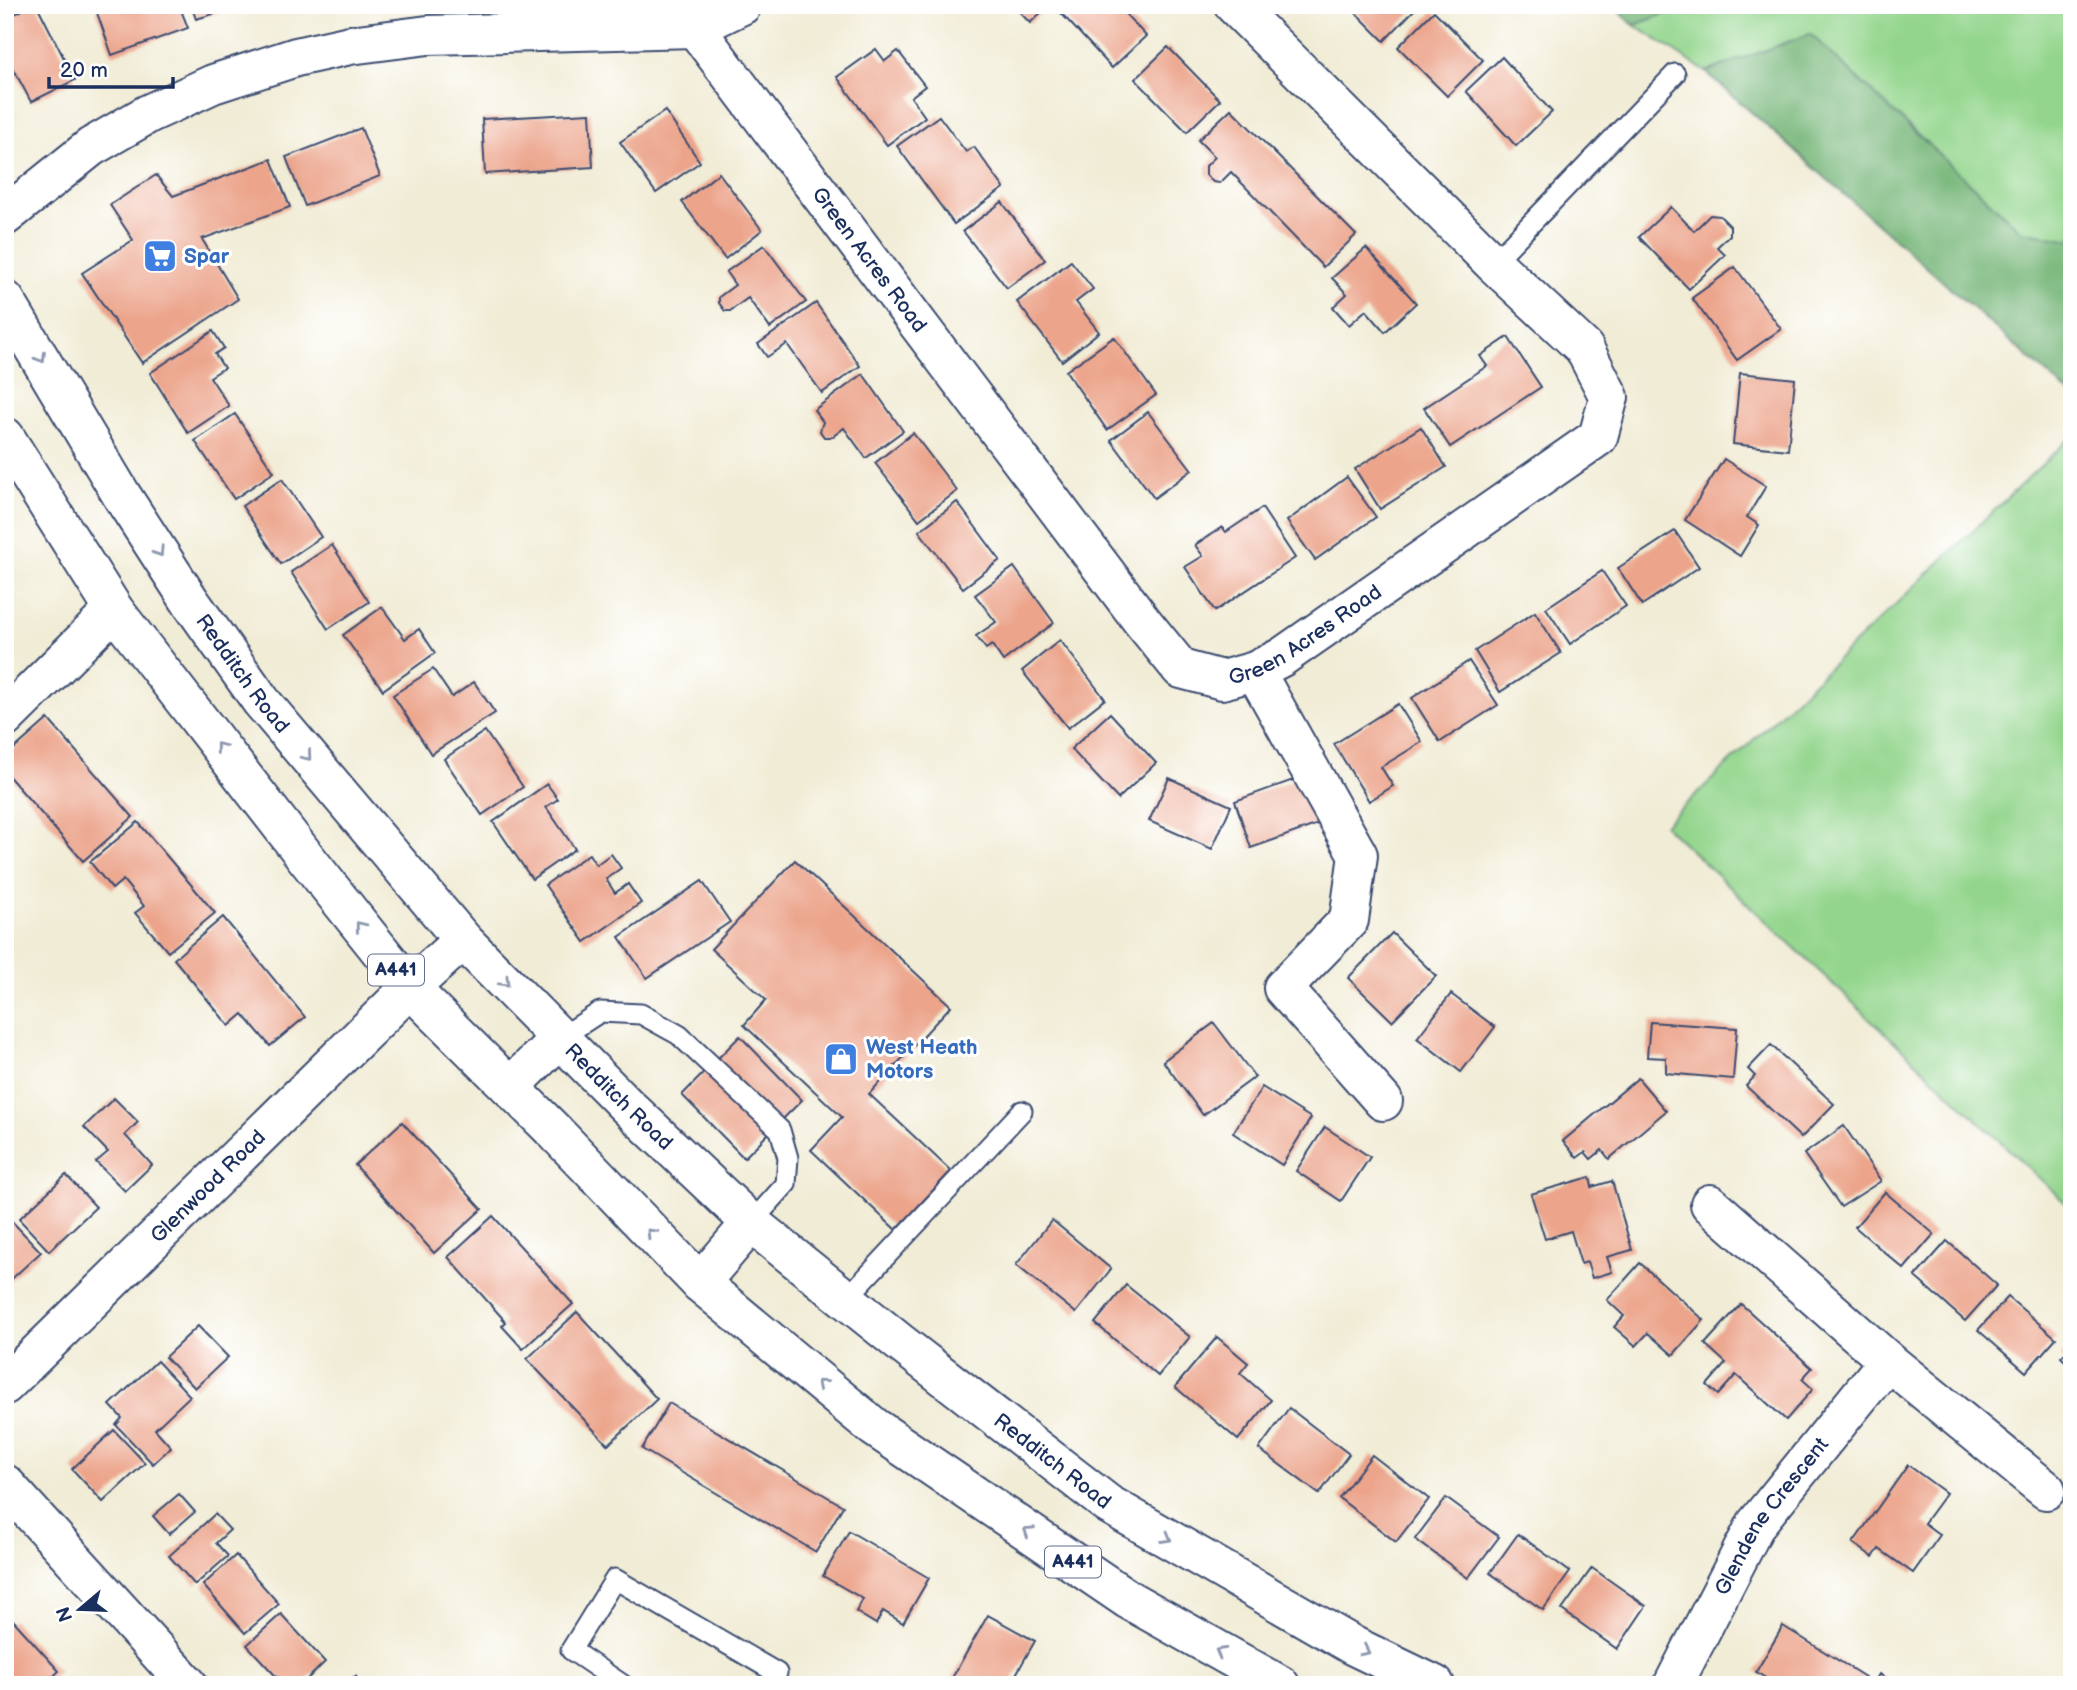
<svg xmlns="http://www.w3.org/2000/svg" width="2077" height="1690" font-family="'Balsamiq Sans',sans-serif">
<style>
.green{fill:#93d58c;stroke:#578275;stroke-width:2}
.forest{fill:#76b678;stroke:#48726b;stroke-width:2}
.building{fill:#eca48b}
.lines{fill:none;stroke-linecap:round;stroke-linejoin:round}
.lane-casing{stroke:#3b4b70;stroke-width:23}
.street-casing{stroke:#3b4b70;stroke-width:42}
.highway-casing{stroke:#3b4b70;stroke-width:42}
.lane{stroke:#fff;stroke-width:19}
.street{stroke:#fff;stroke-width:38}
.highway{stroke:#fff;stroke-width:38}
.oneway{stroke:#8d97ae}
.labels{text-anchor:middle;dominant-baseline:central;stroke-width:6;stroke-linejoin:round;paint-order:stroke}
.shield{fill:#fff;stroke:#5f6d8e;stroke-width:2}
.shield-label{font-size:19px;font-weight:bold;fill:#1b2f5e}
.shop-label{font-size:21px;font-weight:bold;fill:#366cbe;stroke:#fff;text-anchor:start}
.street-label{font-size:21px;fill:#1b2f5e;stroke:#fff}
</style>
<rect width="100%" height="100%" fill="#fff"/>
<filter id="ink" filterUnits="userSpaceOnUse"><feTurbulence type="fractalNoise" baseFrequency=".0143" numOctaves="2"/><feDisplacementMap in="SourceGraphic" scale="14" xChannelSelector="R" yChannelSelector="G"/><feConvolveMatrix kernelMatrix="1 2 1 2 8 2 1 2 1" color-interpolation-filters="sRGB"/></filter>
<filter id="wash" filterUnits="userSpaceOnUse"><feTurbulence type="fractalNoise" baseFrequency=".00686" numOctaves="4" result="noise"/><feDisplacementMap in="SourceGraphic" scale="28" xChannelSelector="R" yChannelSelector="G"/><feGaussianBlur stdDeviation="1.57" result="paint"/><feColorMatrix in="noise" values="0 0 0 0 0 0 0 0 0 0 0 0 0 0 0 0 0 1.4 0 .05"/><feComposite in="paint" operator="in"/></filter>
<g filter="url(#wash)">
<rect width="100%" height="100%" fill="#f1ecd5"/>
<g class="green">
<polygon points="1673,5 2072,5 2072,240 2021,231 1810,34 1706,72 1634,25 1675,10"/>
<polygon points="2072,436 2072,1209 1664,825"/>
</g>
<g class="forest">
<polygon points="1612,5 1673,5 1676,10 1634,25"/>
<polygon points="1810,34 2021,231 2072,240 2072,396 1706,72"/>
</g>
<g id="blocks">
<g class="building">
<polygon points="32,5 37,5 75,80 31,102 5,53 5,19"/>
<polygon points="111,5 179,5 188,28 112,55 96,10"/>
<polygon points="191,5 241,5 241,6 196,19"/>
<polygon points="1013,5 1049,5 1030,23"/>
<polygon points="1067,5 1117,5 1146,36 1112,68 1060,12"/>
<polygon points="1348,5 1413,5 1416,8 1384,41"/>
<polygon points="1434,11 1483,60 1447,96 1398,47"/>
<polygon points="1168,47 1220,100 1187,132 1135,79"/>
<polygon points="876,49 885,61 898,51 925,86 911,97 925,117 887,145 837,77"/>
<polygon points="1502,57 1552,112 1516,146 1466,91"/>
<polygon points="1231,109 1356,235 1323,267 1231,172 1220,183 1213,182 1206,175 1206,166 1215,157 1198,140"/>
<polygon points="665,111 700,162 656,193 620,142"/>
<polygon points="590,113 593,167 485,174 482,119"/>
<polygon points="939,116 966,152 974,147 1004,188 954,224 897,146"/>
<polygon points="361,128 380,176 305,206 286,157"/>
<polygon points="271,159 290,207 202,239 238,299 142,363 82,273 133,240 110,205 156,175 173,196"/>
<polygon points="719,173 762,230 725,259 682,202"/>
<polygon points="1002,202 1045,260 1007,288 963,231"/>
<polygon points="1671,207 1694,231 1710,215 1720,216 1730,226 1730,235 1717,247 1725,255 1689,289 1639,237"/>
<polygon points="764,245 806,302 770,328 748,298 730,311 725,311 719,303 719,297 735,285 726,272"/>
<polygon points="1366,248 1416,303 1385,332 1366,310 1349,325 1333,307 1347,294 1332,278"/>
<polygon points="1071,261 1093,289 1076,302 1099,332 1062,361 1017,302"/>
<polygon points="1735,267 1781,329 1737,360 1692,298"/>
<polygon points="816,303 860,366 822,393 787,344 767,357 758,344"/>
<polygon points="213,331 224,348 215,354 224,368 210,377 229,406 188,433 150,373"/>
<polygon points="1114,337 1156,395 1107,430 1066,371"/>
<polygon points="1508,337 1541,387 1450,447 1424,408 1487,366 1480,356"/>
<polygon points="1740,373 1795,379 1788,450 1733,444"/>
<polygon points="863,374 903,431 866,458 844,428 832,437 824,437 820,431 823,422 814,410"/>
<polygon points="1148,412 1192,470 1154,498 1111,440"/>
<polygon points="235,414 274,472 234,499 195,441"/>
<polygon points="1421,427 1446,467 1380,509 1355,469"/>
<polygon points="913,433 957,491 919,520 875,463"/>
<polygon points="1724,459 1766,486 1747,517 1759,525 1740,556 1685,520"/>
<polygon points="1347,477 1376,517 1315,560 1287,521"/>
<polygon points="282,479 321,537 281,564 242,506"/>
<polygon points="957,502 1000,560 963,588 919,531"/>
<polygon points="1262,508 1295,558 1215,611 1185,567 1203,556 1195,545 1222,527 1226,532"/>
<polygon points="1675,531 1699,567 1642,605 1618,568"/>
<polygon points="332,545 369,602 328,629 291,572"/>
<polygon points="1014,567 1054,623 1003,661 992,645 986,649 976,636 996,622 975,595"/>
<polygon points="1602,571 1626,606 1570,644 1546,608"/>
<polygon points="382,607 405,639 419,629 435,653 383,690 343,635"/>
<polygon points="1535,612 1561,653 1500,692 1475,651"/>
<polygon points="1060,640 1105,699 1068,728 1022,671"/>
<polygon points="1469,661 1498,705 1440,742 1412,698"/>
<polygon points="433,669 452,697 474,682 495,713 431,754 393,695"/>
<polygon points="1398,704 1422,742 1381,767 1393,786 1369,801 1334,744"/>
<polygon points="1110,713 1156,763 1118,799 1071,749"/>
<polygon points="48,719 133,817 83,861 5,772 5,757"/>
<polygon points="485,731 523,787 482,815 444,759"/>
<polygon points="1307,775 1324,822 1251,848 1235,801"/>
<polygon points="1169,778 1231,806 1212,849 1149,821"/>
<polygon points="547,784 558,799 546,807 575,849 532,879 493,822"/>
<polygon points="138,822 215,913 168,952 135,913 144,906 123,880 112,889 90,862"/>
<polygon points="589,854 596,865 611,854 621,868 606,879 615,893 628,884 641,903 585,942 545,885"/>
<polygon points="795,860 951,1006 869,1094 951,1171 896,1230 811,1150 842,1117 744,1025 766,1000 711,949"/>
<polygon points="702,881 730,922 647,978 619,937"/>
<polygon points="223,917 305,1017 270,1046 243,1014 229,1026 174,959"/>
<polygon points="1392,933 1436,976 1392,1021 1348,978"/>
<polygon points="1451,994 1495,1027 1461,1072 1417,1038"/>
<polygon points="1650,1022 1737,1028 1733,1079 1666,1073 1666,1058 1647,1057"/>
<polygon points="1214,1023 1255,1077 1203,1115 1163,1061"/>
<polygon points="740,1036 802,1100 744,1158 682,1095"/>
<polygon points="1771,1045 1834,1104 1801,1138 1746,1086 1755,1076 1748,1069"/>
<polygon points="1638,1078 1666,1111 1609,1159 1602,1150 1591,1159 1585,1152 1577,1158 1563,1141"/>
<polygon points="1262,1087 1311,1118 1282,1165 1233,1133"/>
<polygon points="114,1098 138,1122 125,1135 152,1165 125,1191 96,1162 108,1152 84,1127"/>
<polygon points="402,1122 482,1209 434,1253 355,1165"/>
<polygon points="1844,1126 1881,1181 1841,1207 1804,1154"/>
<polygon points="1325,1127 1370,1157 1341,1201 1296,1171"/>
<polygon points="66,1175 96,1207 49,1251 19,1219"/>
<polygon points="1590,1177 1592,1187 1612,1181 1632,1250 1607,1257 1612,1272 1592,1278 1587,1262 1581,1264 1571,1231 1545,1239 1531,1194"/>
<polygon points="1885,1192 1934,1234 1904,1269 1855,1227"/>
<polygon points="5,1214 41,1252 5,1285"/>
<polygon points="493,1216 573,1304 523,1349 502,1326 506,1322 448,1257"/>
<polygon points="1052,1220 1111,1269 1076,1313 1016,1265"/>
<polygon points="1947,1241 1997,1285 1965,1321 1915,1277"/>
<polygon points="1640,1263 1704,1320 1673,1355 1648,1333 1636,1346 1614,1327 1624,1316 1607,1300"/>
<polygon points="1126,1285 1190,1337 1158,1376 1095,1323"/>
<polygon points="2008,1297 2056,1338 2026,1372 1978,1330"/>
<polygon points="1741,1304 1812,1368 1802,1379 1813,1389 1786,1420 1736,1375 1718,1395 1707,1385 1726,1363 1705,1344"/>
<polygon points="577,1312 657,1399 608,1445 527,1359"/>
<polygon points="198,1326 228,1357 195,1388 165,1357"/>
<polygon points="1217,1337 1248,1363 1240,1373 1271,1400 1238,1440 1175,1387"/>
<polygon points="2072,1346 2072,1368 2061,1357"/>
<polygon points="157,1361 190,1396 155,1429 171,1447 153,1464 116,1425 122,1418 110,1405"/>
<polygon points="669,1403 843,1506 816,1552 642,1449"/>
<polygon points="1289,1408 1349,1454 1319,1494 1259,1449"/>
<polygon points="114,1430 145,1463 103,1502 72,1469"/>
<polygon points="1372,1455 1429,1499 1396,1542 1339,1498"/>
<polygon points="1908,1465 1946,1493 1924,1523 1940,1535 1913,1573 1879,1549 1873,1557 1853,1543"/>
<polygon points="179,1494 195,1512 169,1534 153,1516"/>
<polygon points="1446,1498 1499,1537 1468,1578 1415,1539"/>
<polygon points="215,1514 230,1530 216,1543 228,1556 195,1585 169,1556"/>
<polygon points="849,1531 929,1578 903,1623 883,1611 876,1624 856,1612 863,1599 823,1576"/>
<polygon points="1518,1534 1570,1572 1543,1610 1490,1573"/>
<polygon points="236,1555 279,1604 245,1633 203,1585"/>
<polygon points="1592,1568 1646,1606 1617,1649 1562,1610"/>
<polygon points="281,1614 325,1662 301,1685 284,1685 247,1645"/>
<polygon points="988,1615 1035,1641 1010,1685 948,1685"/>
<polygon points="13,1620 59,1671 44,1685 9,1685 5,1681 5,1627"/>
<polygon points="1783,1626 1865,1677 1860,1685 1777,1685 1756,1672"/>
<polygon points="1879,1674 1899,1685 1873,1685"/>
<polygon points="356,1676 359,1685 337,1685"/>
</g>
</g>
</g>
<g filter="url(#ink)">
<use href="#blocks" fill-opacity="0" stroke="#3b4b70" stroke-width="2"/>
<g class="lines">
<g class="lane-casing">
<g id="lane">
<polyline points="1493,263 1675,74"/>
<polyline points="560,1038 600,1012 641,1014 679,1035 780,1130 788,1158 786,1184 751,1223"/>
<polyline points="846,1299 1022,1111"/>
<polyline points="623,1685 571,1650 615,1579 777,1673 769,1685"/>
</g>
</g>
<g class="street-casing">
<g id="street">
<path id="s1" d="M695,28L1142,621L1181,669L1222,680L1255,671L1282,657L1598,437L1609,397L1584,348L1493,263L1234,5"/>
<polyline points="5,216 91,147 148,114 213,84 296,57 350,45 428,35 695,28 742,5"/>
<polyline points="1255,671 1358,855 1349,920 1283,988 1383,1101"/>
<polyline points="5,718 114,610"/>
<polyline points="1710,1204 1888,1361 2046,1490"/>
<path id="s2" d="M5,1385L410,988"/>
<polyline points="5,1484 188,1685"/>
<path id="s3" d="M1673,1685L1756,1524L1888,1361"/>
</g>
</g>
<g class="highway-casing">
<g id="highway">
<path id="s4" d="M5,300L122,496L190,601L261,701L463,940L626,1105L751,1223L899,1342L1108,1504L1354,1646L1435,1685"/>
<polyline points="5,437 114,610 307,859 410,988 556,1133 700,1283 874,1427 1129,1600 1280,1685"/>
<polyline points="410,988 463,940"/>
<polyline points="510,1087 560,1038"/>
<polyline points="700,1283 751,1223"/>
</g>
</g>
<use href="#lane" class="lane"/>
<use href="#street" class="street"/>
<use href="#highway" class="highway"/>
</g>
<defs><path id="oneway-chevron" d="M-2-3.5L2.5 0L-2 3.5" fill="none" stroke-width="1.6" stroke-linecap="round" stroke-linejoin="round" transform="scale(1.75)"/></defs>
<g class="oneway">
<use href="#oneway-chevron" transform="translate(41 358) rotate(59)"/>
<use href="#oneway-chevron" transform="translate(159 552) rotate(57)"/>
<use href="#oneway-chevron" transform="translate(220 747) rotate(-128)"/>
<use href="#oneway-chevron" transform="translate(307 756) rotate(50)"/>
<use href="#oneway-chevron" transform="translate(360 926) rotate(-129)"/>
<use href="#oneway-chevron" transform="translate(505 982) rotate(45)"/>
<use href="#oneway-chevron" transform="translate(651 1233) rotate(-134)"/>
<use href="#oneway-chevron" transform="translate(821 1384) rotate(-140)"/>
<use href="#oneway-chevron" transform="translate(1028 1531) rotate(-146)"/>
<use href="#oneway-chevron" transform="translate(1167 1538) rotate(30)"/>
<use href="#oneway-chevron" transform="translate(1365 1651) rotate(26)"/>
<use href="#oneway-chevron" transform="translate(1220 1652) rotate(-151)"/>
</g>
</g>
<defs>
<g id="supermarket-square" transform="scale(1.75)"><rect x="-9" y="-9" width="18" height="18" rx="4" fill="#3f7fe0" stroke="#fff"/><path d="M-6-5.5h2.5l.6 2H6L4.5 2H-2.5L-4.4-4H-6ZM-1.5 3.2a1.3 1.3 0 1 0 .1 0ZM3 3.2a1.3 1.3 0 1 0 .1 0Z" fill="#fff"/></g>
<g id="shop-square" transform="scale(1.75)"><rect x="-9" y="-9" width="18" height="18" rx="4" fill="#3f7fe0" stroke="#fff"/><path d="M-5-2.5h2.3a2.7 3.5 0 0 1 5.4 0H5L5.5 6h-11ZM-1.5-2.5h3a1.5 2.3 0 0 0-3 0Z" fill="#fff"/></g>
</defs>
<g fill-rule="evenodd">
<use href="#supermarket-square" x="160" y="256"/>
<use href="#shop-square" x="841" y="1059"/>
</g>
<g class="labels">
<g class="shield">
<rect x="368" y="954.5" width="56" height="31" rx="5"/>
<rect x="1045" y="1546.5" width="56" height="31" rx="5"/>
</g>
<g class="shield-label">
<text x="396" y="970">A441</text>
<text x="1073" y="1562">A441</text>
</g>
<g class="shop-label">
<text x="184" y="256">Spar</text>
<text x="866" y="1047">West Heath<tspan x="866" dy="24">Motors</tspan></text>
</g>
<g class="street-label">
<text stroke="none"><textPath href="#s1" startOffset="290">Green Acres Road</textPath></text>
<text stroke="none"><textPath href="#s1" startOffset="942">Green Acres Road</textPath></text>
<text stroke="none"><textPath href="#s4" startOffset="443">Redditch Road</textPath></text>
<text stroke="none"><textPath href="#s4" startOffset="1010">Redditch Road</textPath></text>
<text stroke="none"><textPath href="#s2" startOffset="284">Glenwood Road</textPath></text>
<text stroke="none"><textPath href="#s4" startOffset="1577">Redditch Road</textPath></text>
<text stroke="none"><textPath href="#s3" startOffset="196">Glendene Crescent</textPath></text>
</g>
</g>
<rect width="2077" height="1690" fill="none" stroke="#fff" stroke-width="28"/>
<g transform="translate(80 1609) rotate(251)" stroke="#ffffff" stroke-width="5" paint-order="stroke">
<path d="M0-5L12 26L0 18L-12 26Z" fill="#1b2f5e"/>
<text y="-10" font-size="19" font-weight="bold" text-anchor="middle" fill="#1b2f5e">N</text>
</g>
<path d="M49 77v10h124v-10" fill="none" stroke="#1b2f5e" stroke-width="3.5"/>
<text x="60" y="77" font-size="21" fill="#1b2f5e" stroke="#ffffff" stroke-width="5" paint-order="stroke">20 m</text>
</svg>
